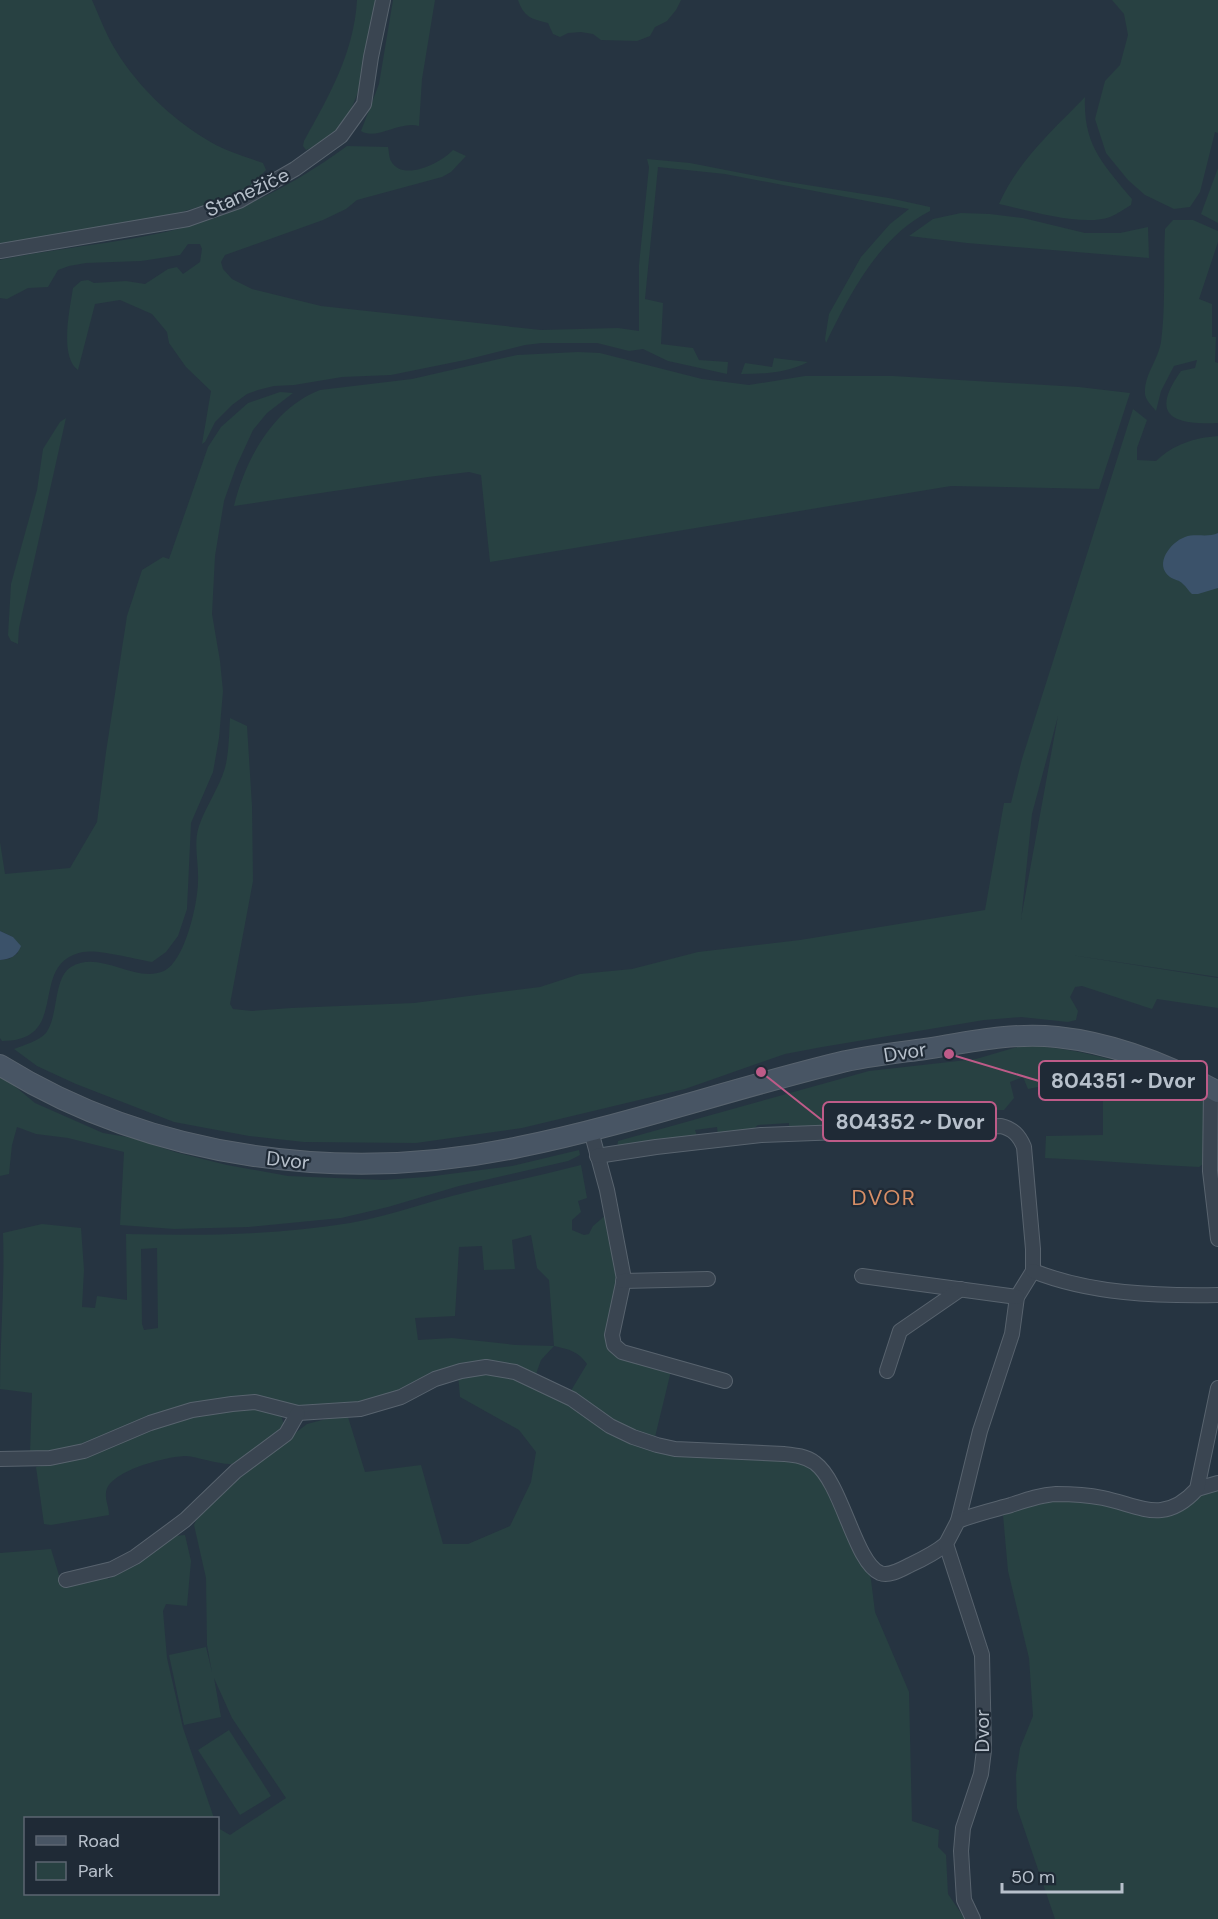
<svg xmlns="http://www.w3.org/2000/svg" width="1218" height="1919" font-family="'DM Sans',sans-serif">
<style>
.green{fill:#284142;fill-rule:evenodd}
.water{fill:#3b526a}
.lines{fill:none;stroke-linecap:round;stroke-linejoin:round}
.street-casing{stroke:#58636e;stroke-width:16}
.secondary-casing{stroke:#58636e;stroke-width:22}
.street{stroke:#3a4551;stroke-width:14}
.secondary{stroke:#485564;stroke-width:20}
.labels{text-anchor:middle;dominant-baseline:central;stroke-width:4.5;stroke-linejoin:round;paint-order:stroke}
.street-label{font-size:20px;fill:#b7c0cb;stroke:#1f2a36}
.quarter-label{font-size:22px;letter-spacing:1.5px;fill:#d78e66;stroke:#1f2a36}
.leader{fill:none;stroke:#be5b88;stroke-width:2}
.callout-dot{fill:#be5b88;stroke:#1f2a36;stroke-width:2}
.callout{fill:#1f2a36;stroke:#be5b88;stroke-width:2}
.callout-label{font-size:21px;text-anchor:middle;font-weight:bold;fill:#b7c0cb}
</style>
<rect width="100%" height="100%" fill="#263441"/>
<g class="green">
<path d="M0,0H92C100,18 107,37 118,54C139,87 170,117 204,138C222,150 243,156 263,163L266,170L251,186L235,196L165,217L0,246Z"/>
<path d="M357,0H377C367,52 365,130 306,150L303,146L304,141C329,96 354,53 357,0Z"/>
<path d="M393,0H435L422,79L419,126C400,120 376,141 361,131L379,84Z"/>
<path d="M518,0H681L676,10L667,21L655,27L650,36L637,41L601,40L593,34L581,32L568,33L560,37L553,34L548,23C531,19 524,17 518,0Z"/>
<polygon points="1112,0 1218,0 1218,133 1215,132 1200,192 1190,207 1174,209 1145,195 1128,180 1106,153 1095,119 1105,81 1120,65 1128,35 1124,14"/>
<path d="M1085,97C1083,145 1103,164 1132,199L1131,205C1124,209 1117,214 1110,217C1083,227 1027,210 999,204C1017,162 1053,130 1085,97Z"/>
<path d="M347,146L388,147C389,151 389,158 391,161C403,183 442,162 453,150L466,156L451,172L442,177L357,200L346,209L323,220L225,255L221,262L223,269L232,279L252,289L321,306L541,330L618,328L639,331V265L649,167L647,159L690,163L782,181L889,198L930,207V211C879,237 850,293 826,343L825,339L829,314L861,257L890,224L909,209L725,174L658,167L645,299L663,303L661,344L693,348L699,360L728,362L727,374L668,361L643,349L629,351L597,343H542L525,345L465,360L391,375L342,377L294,385L274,386L258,390L247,394L232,405L215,422L205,442L202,444L211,391L186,367L169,343L167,332L152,314L120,300L95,304L78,370C59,357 70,308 73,288L81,281L88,280L94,283L126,281L145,284L168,269L177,267L183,274L200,262L202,249L200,244H188L180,255L141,261L86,263L69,266L58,270L48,287L28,288L7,299L0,298V260C70,245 147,242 215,218C263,200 306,176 347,146Z"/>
<polygon points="1218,168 1218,223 1201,214"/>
<polygon points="961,213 990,214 1023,218 1085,233 1120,233 1148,227 1149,258 967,243 909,236 933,219"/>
<path d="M1173,220H1193L1218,231V242L1199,299L1212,304V337H1216L1215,362L1218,363V423C1173,425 1149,416 1181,371L1195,368L1197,360L1174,366L1161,391L1156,411C1151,405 1144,399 1145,391C1145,374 1158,360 1161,342C1166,305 1163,267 1165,229Z"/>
<path d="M578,352L600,353L702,379L749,385L805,376H893L1079,387L1130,393L1099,489L951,486L490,562L481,475L469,472L428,477L234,506C245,460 273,408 320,390L412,379L517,355Z"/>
<path d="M774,358L808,362C786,373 765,374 741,374L745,363L772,367Z"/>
<path d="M280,392L293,393L267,413L253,430L236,467L224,501L215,556L212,614L220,661L223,691L219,738L213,772L191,823L187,909L178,936L166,952L152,962C135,959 98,949 83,952C26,963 73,1041 2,1041L0,1038V960L9,959L18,953L13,937L0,931V842L5,874L70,868L97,822L106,752L127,616L142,570L163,557L169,559L208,447L221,427L248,403Z"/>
<path d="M1133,409L1147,420L1137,448V460L1156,461C1174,444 1194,438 1218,436V977L1071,955L1218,978V1008L1157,999L1152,1009L1082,986L1075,987L1070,997L1078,1011L1076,1020L1068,1022L1021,1017L984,1020L822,1047L785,1054L685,1089L522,1128L416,1143L304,1142L249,1136L174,1122L76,1084L37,1066L14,1049C24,1045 39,1041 46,1033C59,1015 53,978 71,967C100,949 134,984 164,971C185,961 198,903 198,881C199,863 193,844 199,826C206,806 219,788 225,768C229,753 229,734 230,718L247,726L252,806L253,881L230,1004L233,1009L252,1011L291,1008L414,1003L540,987L580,974L632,969L698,952L800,940L985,910L1004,803H1011L1022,759ZM1058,716L1021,919V920L1032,814Z"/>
<polygon points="66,418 19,628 18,644 11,641 8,635 11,584 37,490 43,449 60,422"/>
<path d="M1036,1046C1100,1052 1150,1069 1207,1098V1161L1199,1167C1148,1165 1097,1160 1045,1158L1046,1136L1103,1135V1084L1058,1083L1028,1089L1023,1077L1010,1082L1014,1098L1004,1110H993V1103L981,1102L980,1122L896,1124L879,1123L878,1110L852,1113L851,1123L845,1125L789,1129V1123L758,1125L747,1134L718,1136L717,1127L695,1130L697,1136L617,1148L618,1141L869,1071L976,1059L1017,1047Z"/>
<polygon points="0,1074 35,1103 103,1133 133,1138 175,1152 227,1165 288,1176 383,1180 426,1177 512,1166 579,1150 580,1155 568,1161 459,1186 388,1207 341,1218 249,1227 174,1229 120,1225 124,1152 68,1138 36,1134 17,1127 12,1145 9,1174 0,1176"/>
<path d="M581,1165L587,1198L578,1201L581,1212L572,1220V1230L584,1235L589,1234L593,1226L607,1214C612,1238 620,1264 617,1289C614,1312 604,1325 608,1350L621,1358L671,1371L655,1437L632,1432L569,1394L587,1364C579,1352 569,1349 554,1346L541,1360L535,1377L486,1364L385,1399L315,1409L247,1398L86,1446L30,1454L32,1393L0,1389C0,1337 5,1285 3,1233L42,1224L81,1228L84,1270L82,1307L95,1308L97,1296L127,1300L126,1234C202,1236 276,1235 350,1223C384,1217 418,1205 452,1196C494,1185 538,1176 581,1165ZM531,1235L537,1268L549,1280L554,1346L516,1345L452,1338L418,1340L415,1318L455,1316L459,1247L482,1246L484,1270L515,1269L512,1240ZM157,1248L158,1328L144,1330L142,1324L141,1249Z"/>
<polygon points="483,1371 513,1375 547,1391 633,1441 796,1457 816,1469 868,1568 871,1580 875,1612 909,1692 912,1821 939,1830 938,1847 946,1855 948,1894 965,1919 0,1919 0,1553 51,1549 62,1585 104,1576 109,1579 173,1536 185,1535 191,1561 187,1606 166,1604 163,1611 167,1658 183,1728 214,1818 26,1818 26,1894 218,1894 218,1828 230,1835 286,1798 232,1718 214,1678 221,1717 184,1725 169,1655 206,1647 212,1672 207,1645 206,1578 194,1525 201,1510 217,1493 307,1424 334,1417 348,1417 365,1472 421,1465 443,1544 468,1544 510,1526 531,1482 536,1452 519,1430 460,1397 458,1374"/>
<path d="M256,1406L281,1415L284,1425L282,1432C270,1440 249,1458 236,1463C226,1467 199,1457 186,1456C168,1456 107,1471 106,1493C105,1500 109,1507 109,1515L51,1525L44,1524L36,1467L78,1459L178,1417Z"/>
<polygon points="1218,1488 1218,1919 1055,1919 1017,1808 1016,1775 1020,1748 1033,1716 1029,1658 1008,1571 1003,1515 1040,1499 1089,1501 1125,1509 1138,1515 1176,1514 1195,1499"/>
<polygon points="229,1730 271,1796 240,1815 198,1750"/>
</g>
<g class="water">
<path d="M1218,533V588L1198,594H1192C1188,591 1187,587 1183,584C1180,580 1174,580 1170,577C1153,564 1171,542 1185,537C1195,533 1208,538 1218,533Z"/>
<path d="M0,931L13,937L21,946C17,956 11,959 0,960Z"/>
</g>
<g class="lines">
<g class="street-casing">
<g id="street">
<polyline points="0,251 188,219 239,201 295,169 341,136 364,104 371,57 383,0"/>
<polyline points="1211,1088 1210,1171 1218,1239"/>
<polyline points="591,1131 607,1190 624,1279 612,1335 614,1345 622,1352 725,1381"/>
<path d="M597,1156L656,1147L761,1135L1001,1126C1013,1129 1019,1135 1024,1147L1033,1249V1271L1017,1297L1012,1334L980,1431L958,1521"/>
<path d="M1033,1271C1091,1294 1156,1296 1218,1295"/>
<polyline points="862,1276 1017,1297"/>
<polyline points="623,1281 708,1279"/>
<polyline points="887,1371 900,1331 961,1289"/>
<path d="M0,1459L50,1458L84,1451L150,1423L192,1410L232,1404L255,1402L298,1413L360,1409L401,1397L435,1379L461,1371L486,1367L515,1372L572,1399L610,1426L633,1437L657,1445L675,1449L784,1454C794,1455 806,1456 815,1463C842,1483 855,1563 880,1573C889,1577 902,1569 910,1565C923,1559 935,1553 946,1544"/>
<polyline points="1197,1489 1218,1483"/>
<polyline points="66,1580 112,1569 135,1557 185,1520 236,1471 286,1434 298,1413"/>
<path d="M973,1919L964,1900L961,1851L963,1828L981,1774L984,1750L982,1655L946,1544L958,1521C975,1514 993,1510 1011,1505C1026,1500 1040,1495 1056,1494C1071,1494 1088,1495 1103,1498C1141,1506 1164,1525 1197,1489L1218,1388"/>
</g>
</g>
<g class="secondary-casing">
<path id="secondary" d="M0,1065C153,1160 345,1184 519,1147C627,1125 731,1089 838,1063C866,1056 896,1053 925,1049C969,1042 1013,1032 1057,1037C1114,1043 1169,1065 1218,1092"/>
</g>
<use href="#street" class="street"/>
<use href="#secondary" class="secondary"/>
</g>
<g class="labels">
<g class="street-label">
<text transform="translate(247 192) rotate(-25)">Stanežiče</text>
<text transform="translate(905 1052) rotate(-9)">Dvor</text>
<text transform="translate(288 1160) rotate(6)">Dvor</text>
<text transform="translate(982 1731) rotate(-90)">Dvor</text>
</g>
<g class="quarter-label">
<text x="884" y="1197">DVOR</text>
</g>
</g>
<path class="leader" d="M949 1054L1039 1081M761 1072L823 1121"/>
<g class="callout-dot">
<circle cx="949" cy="1054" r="6"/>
<circle cx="761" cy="1072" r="6"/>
</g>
<g class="callout">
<rect x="1039" y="1061" width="168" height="39" rx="6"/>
<rect x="823" y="1102" width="173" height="39" rx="6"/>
</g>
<g class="callout-label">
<text x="1123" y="1088">804351 ~ Dvor</text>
<text x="910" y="1129">804352 ~ Dvor</text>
</g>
<rect x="24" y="1817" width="195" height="78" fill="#1f2a36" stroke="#5c6672" stroke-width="1.5"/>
<rect x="36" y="1836" width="30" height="9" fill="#485564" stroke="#5c6672" stroke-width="1.5"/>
<text x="78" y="1847" font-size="18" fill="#b7c0cb">Road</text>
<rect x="36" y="1862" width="30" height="18" fill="#284142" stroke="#5c6672" stroke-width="1.5"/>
<text x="78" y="1877" font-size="18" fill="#b7c0cb">Park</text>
<path d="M1002 1883v9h120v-9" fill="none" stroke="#b7c0cb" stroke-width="3"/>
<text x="1011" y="1883" font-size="18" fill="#b7c0cb" stroke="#1f2a36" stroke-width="4.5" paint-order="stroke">50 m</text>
</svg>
